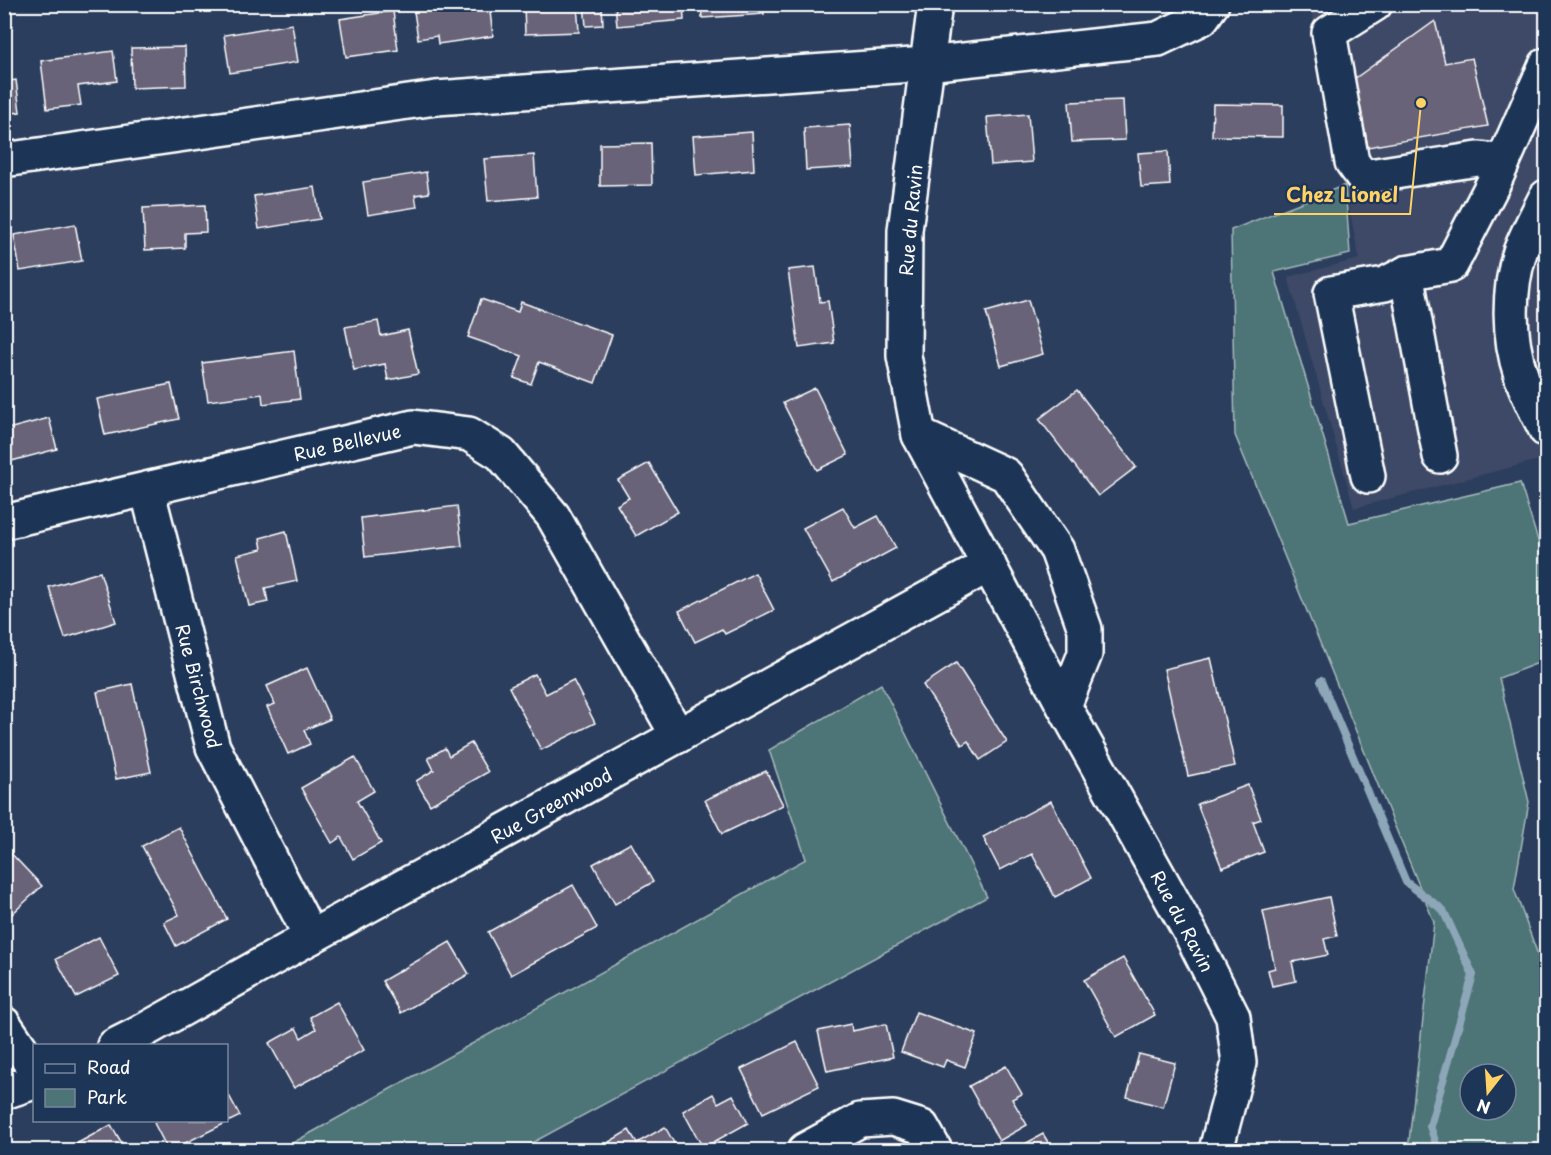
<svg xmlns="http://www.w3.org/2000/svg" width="1551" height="1155" font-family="'Playpen Sans',sans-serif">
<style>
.built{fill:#3e4966}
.green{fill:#4d7477;stroke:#a6babb;stroke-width:1.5;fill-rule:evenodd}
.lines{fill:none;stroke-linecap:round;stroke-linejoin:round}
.stream{stroke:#8da7b8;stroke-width:8}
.building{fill:#686378;stroke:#fff;stroke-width:1.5}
.minor-casing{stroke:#fff;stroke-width:38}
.minor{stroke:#1d3557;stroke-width:33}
.labels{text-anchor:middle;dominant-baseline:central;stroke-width:4.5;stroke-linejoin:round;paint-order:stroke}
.street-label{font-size:18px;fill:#fff;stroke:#1d3557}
.leader{fill:none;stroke:#ffd166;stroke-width:2}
.callout-dot{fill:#ffd166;stroke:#1d3557;stroke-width:2}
.callout-label{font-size:20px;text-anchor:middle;font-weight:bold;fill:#ffd166;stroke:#1d3557;stroke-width:4.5;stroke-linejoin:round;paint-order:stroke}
</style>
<rect width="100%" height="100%" fill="#2c3e5e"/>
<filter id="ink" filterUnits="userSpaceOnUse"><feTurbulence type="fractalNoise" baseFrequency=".0167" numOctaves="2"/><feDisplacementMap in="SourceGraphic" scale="12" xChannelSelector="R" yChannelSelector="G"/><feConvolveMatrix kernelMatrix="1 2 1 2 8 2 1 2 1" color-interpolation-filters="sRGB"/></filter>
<g filter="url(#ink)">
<polygon class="built" points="1310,5 1546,5 1546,458 1354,508 1288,277 1359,259"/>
<g class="green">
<path d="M1345,185L1350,254L1274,272L1349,523L1520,483L1546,566V660L1499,678L1529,802L1514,889L1546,977V1150H1408L1434,922L1235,435L1231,230ZM1470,1074H1506V1110H1470Z"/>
<polygon points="881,684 987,897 519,1150 280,1150 806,859 769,750"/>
</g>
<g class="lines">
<polyline class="stream" points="1321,681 1406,882 1443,910 1473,975 1430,1126 1438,1150"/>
</g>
<g class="building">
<polygon points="413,4 489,4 493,36 438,44 437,36 418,39"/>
<polygon points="524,4 577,4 579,32 525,34"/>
<polygon points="584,4 602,4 603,25 586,26"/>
<polygon points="615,4 683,4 684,20 617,26"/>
<polygon points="701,4 763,4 764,14 702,18"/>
<polygon points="393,11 398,50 346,57 340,19"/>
<polygon points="1435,21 1445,63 1472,58 1488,126 1368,147 1354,79"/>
<polygon points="292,24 298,62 230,73 224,35"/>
<polygon points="185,47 186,86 132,88 131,48"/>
<polygon points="113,51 117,81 78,86 81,105 47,109 41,61"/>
<polygon points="16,80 20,112 4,114 4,82"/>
<polygon points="1123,100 1125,140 1072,142 1069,102"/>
<polygon points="1213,104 1283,105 1283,137 1212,136"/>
<polygon points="1028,114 1032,162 991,165 987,117"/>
<polygon points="850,125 853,167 806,170 804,128"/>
<polygon points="752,132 754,170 696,175 693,136"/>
<polygon points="651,143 652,185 600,186 600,144"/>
<polygon points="1168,151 1170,185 1141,187 1138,153"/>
<polygon points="534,155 537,197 488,201 484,159"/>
<polygon points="426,172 429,193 415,195 417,207 368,215 363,182"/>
<polygon points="315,187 320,219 259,229 254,196"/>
<polygon points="205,205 206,232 185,233 185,248 145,250 143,208"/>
<polygon points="75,224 82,261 20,271 14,235"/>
<polygon points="815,267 820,302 828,301 834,343 799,348 788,270"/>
<polygon points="481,299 518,312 521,302 612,335 595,383 539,362 531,384 514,378 522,356 468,337"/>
<polygon points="1028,300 1043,354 1001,366 986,312"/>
<polygon points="378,321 381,336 408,330 418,374 388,380 385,364 354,370 345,327"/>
<polygon points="294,351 300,399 263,404 262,394 208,401 202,363"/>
<polygon points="171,384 179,419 105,435 97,399"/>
<polygon points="815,388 848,455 817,470 783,403"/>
<polygon points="1077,390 1136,467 1098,496 1039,419"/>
<polygon points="49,418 57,449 4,463 4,430"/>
<polygon points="649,463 678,512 636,536 617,505 629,498 618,480"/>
<polygon points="457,506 462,546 365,557 361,518"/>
<polygon points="843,507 855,528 878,516 896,548 833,582 803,528"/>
<polygon points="286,531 297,581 265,588 268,602 249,606 237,555 262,549 260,538"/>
<polygon points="100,572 116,622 65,638 49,587"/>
<polygon points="755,573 774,610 725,634 722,629 695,642 679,611"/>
<polygon points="1211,658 1235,766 1188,776 1164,669"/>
<polygon points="956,663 1007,742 980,760 968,741 962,745 923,685"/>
<polygon points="307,668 330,719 304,730 310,744 288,754 267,707 275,704 267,686"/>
<polygon points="535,674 546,694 573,680 595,723 541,750 509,687"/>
<polygon points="132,684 151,772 116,779 97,692"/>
<polygon points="471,743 488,772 430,805 416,781 434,770 428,758 445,748 449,756"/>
<polygon points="355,757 374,791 357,801 381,843 353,859 341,837 332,843 301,788"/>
<polygon points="766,771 783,805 722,834 705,800"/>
<polygon points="1248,785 1261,819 1253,822 1264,852 1222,868 1197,804"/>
<polygon points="1051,801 1091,878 1055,897 1032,854 1000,870 983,837"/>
<polygon points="179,827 227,919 176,946 164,922 179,915 142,846"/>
<polygon points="631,843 653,882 615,904 593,864"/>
<polygon points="4,846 42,886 12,914 4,906"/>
<polygon points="573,885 597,928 511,975 488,932"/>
<polygon points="1329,897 1337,936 1324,939 1328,955 1292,962 1296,981 1272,986 1268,970 1275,968 1263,911"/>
<polygon points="99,937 119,976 76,997 56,959"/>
<polygon points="450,942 469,974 401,1013 382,981"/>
<polygon points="1123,958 1155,1015 1116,1037 1084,980"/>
<polygon points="337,1002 364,1050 294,1088 269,1043 296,1028 301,1038 316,1029 310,1017"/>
<polygon points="916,1012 977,1034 965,1067 946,1060 943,1067 901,1052"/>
<polygon points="851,1024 852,1031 886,1024 893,1057 827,1071 818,1031"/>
<polygon points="797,1042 819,1086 763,1113 741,1069"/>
<polygon points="1139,1054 1175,1063 1163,1107 1127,1097"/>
<polygon points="1006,1066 1022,1094 1012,1099 1027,1125 999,1141 969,1086"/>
<polygon points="226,1090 240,1116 171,1150 168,1150 154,1123 158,1120 226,1120"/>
<polygon points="713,1094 718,1103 733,1095 748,1123 703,1148 683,1111"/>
<polygon points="111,1125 126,1150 65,1150"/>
<polygon points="665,1127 678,1150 614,1150 609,1142 629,1130 637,1143"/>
<polygon points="1043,1134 1053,1150 1014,1150"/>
</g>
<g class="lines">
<g class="minor-casing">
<g id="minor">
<polyline points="935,4 905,230 904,356 919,435 1064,706 1190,932 1233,1017 1239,1063 1216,1150"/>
<polyline points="1375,4 1329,33 1352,162 1363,177 1478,159 1496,161 1502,164"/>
<polyline points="4,160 436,98 927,64 1158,39 1202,18 1212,4"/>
<path d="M1546,197C1537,215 1527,233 1520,252C1508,290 1508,337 1521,375C1527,394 1537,412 1546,430"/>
<polyline points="919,435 1006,475 1057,550 1085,629 1085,654 1064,706"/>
<polyline points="1440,456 1406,273 1451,265 1495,180 1546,65"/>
<polyline points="1368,476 1331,293 1385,284 1406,273"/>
<polyline points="147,489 213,747 311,937"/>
<polyline points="4,522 413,427 469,434 501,454 553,516 678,736"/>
<polyline points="4,1024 34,1068"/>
<polyline points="114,1046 136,1035 311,937 989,565"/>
<polyline points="4,1092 34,1082"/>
<polyline points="805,1150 860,1120 893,1118 922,1127 935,1150"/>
</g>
</g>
<use href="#minor" class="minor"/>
</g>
</g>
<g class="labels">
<g class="street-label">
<text transform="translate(910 220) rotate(-85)">Rue du Ravin</text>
<text transform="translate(347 442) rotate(-13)">Rue Bellevue</text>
<text transform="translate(199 686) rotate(75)">Rue Birchwood</text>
<text transform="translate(551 805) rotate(-29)">Rue Greenwood</text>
<text transform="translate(1183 921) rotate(62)">Rue du Ravin</text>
</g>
</g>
<path class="leader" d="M1421 103L1410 214H1274"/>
<circle class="callout-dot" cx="1421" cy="103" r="6"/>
<g class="callout-label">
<text x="1342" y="202">Chez Lionel</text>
</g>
<rect width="1551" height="1155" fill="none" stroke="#1d3557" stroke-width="24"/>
<rect x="12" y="12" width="1527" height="1131" fill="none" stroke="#fff" stroke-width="2" filter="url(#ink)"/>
<rect x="33" y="1044" width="195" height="78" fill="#1d3557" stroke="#77869a" stroke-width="1.5"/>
<rect x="45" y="1064" width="30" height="9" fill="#1d3557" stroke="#77869a" stroke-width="1.5"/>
<text x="87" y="1074" font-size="18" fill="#ffffff">Road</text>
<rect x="45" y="1089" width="30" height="18" fill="#4d7477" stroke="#77869a" stroke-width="1.5"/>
<text x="87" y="1104" font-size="18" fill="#ffffff">Park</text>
<g transform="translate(1488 1092) rotate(197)"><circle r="28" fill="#1d3557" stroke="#77869a" stroke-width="1.5"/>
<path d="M0-4.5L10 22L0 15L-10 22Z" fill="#ffd166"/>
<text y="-9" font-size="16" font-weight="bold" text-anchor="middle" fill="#ffffff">N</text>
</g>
</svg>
